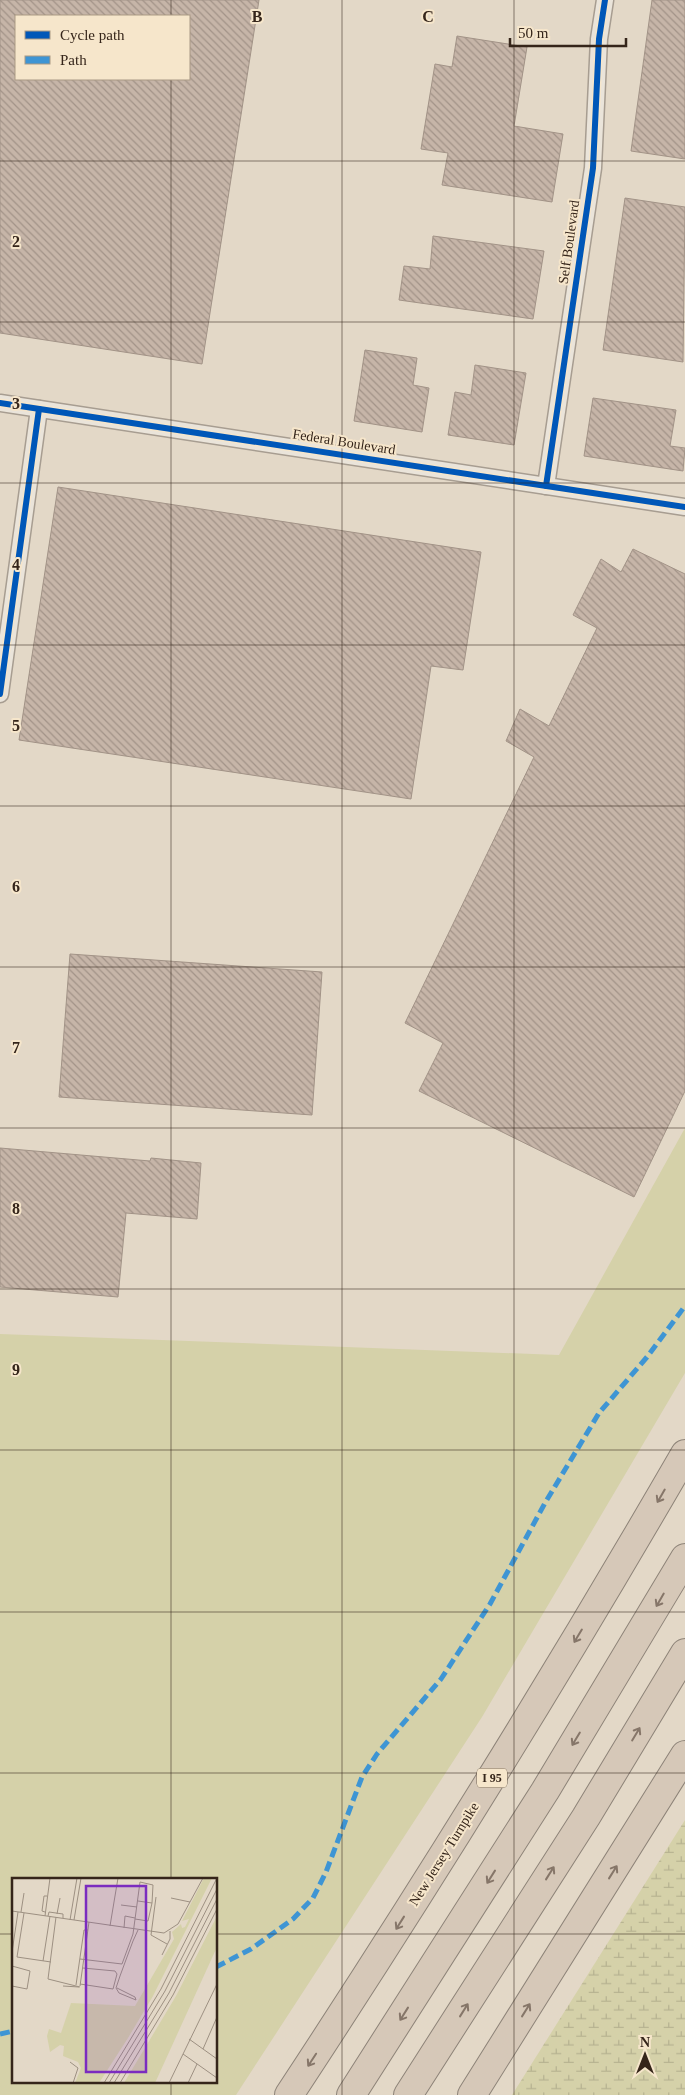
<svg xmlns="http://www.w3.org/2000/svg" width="685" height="2095" font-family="'Times New Roman',serif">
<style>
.green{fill:#d5d1a9;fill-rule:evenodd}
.wetland{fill:url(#wetland-marsh)}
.building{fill:url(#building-back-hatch);stroke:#a29387;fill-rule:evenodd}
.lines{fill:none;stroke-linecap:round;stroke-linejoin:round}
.minor-casing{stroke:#a79d91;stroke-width:19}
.motorway-casing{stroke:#8d8378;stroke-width:30}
.minor{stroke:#eae4da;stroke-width:16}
.motorway{stroke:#d6c8b8;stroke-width:28}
.quiet{stroke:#3e95d4;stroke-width:5;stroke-dasharray:10 5;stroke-linecap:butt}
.cycleway-casing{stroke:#f6e6cb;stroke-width:9}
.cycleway{stroke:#0057b8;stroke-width:6}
.oneway{stroke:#867669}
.grid{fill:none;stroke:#35251a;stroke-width:1;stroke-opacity:0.55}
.labels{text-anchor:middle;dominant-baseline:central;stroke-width:4;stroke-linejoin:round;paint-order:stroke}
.shield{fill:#f6e6cb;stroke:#6f5f4f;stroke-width:1}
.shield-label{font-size:12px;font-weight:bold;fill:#35251a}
.street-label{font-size:14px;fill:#35251a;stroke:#f6e6cb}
.inset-road{fill:none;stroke:#9d9082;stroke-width:1}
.view{fill:#7b2cbf;fill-opacity:0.15;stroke:#7b2cbf;stroke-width:2.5}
.inset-edge{fill:none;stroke:#35251a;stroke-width:2.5}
.grid-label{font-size:16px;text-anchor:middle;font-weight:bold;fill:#35251a;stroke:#f6e6cb;stroke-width:4;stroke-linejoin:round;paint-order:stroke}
</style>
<defs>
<pattern id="wetland-marsh" width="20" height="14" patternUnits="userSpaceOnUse" patternTransform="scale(1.25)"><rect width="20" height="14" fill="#d5d1a9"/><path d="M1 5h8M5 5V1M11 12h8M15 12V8" fill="none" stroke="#b7b391"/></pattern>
<pattern id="building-back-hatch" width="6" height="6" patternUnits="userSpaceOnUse" patternTransform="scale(1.25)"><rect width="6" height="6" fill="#c6b5a8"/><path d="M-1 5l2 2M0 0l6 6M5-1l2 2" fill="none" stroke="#a29388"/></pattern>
</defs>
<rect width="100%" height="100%" fill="#e3d8c7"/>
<path class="green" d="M685,1128V1373L482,1717L236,2095H0V1334L559,1355ZM14,1879H216V2081H14Z"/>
<polygon class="wetland" points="685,1820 685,2095 512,2095"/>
<g class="building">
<path d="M0,0H259L202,364L0,333ZM16,16H189V79H16Z"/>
<polygon points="652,0 685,0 685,159 631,151"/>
<polygon points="457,36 527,47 514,126 563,134 552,202 442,185 448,153 421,149 435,64 452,67"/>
<polygon points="625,198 685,207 683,362 603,350"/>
<polygon points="433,236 544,251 533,319 399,300 404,266 430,269"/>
<polygon points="365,350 417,358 413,385 429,388 422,432 354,421"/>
<polygon points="475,365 526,373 514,445 448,435 455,392 471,395"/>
<polygon points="593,398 676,410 670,446 685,448 683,471 584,456"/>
<polygon points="58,487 481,552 463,670 431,666 411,799 19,740"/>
<polygon points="633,549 685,574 685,1091 634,1197 419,1091 443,1043 405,1023 534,757 506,741 520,709 549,726 597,628 573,615 601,559 621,572"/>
<polygon points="70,954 322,972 312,1115 59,1097"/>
<polygon points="0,1148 150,1161 151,1158 201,1163 197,1219 126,1213 118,1297 0,1287"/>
</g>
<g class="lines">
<g class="minor-casing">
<g id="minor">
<polyline points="0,403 685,507"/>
<polyline points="546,486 593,168 599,39 605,0"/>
<polyline points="0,694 39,409"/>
</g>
</g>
<g class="motorway-casing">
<g id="motorway">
<path d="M289,2095C427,1885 559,1672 685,1454"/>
<polyline points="351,2095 545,1791 685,1558"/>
<polyline points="408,2095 586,1817 685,1653"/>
<polyline points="472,2095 685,1755"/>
</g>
</g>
<use href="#minor" class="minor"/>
<use href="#motorway" class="motorway"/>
<g class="quiet">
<polyline points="216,1967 251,1949 293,1919 313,1898 326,1872 362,1777 377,1754 441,1679 490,1604 545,1503 599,1413 647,1357 685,1306"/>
<polyline points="0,2034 14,2031"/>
</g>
<g class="cycleway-casing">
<g id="cycleway">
<polyline points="0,403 685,507"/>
<polyline points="546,486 593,168 599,39 605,0"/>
<polyline points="0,694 39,409"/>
</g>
</g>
<use href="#cycleway" class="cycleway"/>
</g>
<defs><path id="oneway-shaft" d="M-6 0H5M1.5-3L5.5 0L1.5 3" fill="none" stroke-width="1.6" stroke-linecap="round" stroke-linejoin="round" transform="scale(1.25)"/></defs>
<g class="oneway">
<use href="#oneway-shaft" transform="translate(661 1496) rotate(120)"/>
<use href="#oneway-shaft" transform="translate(660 1600) rotate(120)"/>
<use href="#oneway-shaft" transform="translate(578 1636) rotate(121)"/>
<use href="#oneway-shaft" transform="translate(636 1734) rotate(-59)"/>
<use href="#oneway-shaft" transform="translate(576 1739) rotate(121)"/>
<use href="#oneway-shaft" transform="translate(613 1872) rotate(-58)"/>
<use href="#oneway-shaft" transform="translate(550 1873) rotate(-58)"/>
<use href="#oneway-shaft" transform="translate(491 1877) rotate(122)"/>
<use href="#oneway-shaft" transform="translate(400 1923) rotate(122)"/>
<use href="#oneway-shaft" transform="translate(464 2010) rotate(-58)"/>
<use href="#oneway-shaft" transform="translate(526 2010) rotate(-58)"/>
<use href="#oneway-shaft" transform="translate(404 2014) rotate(122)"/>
<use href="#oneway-shaft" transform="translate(312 2060) rotate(123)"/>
</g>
<path class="grid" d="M171,0V16M342,0V2095M514,0V2095M171,79V1879M0,161H685M0,322H685M0,483H685M0,645H685M0,806H685M0,967H685M0,1128H685M0,1289H685M0,1450H685M0,1612H685M0,1773H685M0,1934H14M216,1934H685M171,2081V2095"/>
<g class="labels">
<rect class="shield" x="477" y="1768.5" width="30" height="19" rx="4"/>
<g class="shield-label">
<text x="492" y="1778">I 95</text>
</g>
<g class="street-label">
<text transform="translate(569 242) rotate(-82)">Self Boulevard</text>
<text transform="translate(344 442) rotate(9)">Federal Boulevard</text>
<text transform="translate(444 1854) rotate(-58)">New Jersey Turnpike</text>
</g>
</g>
<g transform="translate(12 1878)">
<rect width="205" height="205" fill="#e3d8c7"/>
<path d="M192,0H200L141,118L116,160L87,205H63L69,190L66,184L51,178L52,168L48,167L38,174L35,158L37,151L49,155L59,125L123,128L162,61L160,54L169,46L170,50L173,49L177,41L170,43Z" fill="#d5d1a9"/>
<path d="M205,38V69L143,205H112L164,118Z" fill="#d5d1a9"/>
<path class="inset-road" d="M144,19L139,57L155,66M159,20L178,24M109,27L125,29M0,33L152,55L166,46L191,0M9,34L12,15M33,34L30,33L32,18H35M12,35L5,79L39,84M45,36L48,20M33,38L38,0M36,38L37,34L51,36V40M44,39L36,101L68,109M123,41L136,43L140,25L126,23M58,42L65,0M62,42L69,0M98,48L106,0M112,50L113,38L123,40M0,74L6,34M150,77L158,61V53M68,81L110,86L121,56L128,4L141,7L140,25M31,83L38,38M0,88L18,93L15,111L0,108M68,106L101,111L105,96L103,93L71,90M64,107L72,52H76M51,108L67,109M68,108L77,44M105,110L123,119L124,122L107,115L104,110L108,98L115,79L121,63L126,52M177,161L205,181M191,171L205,139M171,176L205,200M58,184L66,190L61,205M92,205L149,111L205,0M97,205L153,113L205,11M102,205L157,115L205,21M108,205L161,117L205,31M157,205L205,106M176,205L185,186"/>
<path class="view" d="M74,8H134V194H74Z"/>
<rect width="205" height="205" class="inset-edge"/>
</g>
<g class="grid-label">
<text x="257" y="22">B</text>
<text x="428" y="22">C</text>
<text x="16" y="247">2</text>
<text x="16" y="409">3</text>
<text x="16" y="570">4</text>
<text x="16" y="731">5</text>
<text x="16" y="892">6</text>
<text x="16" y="1053">7</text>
<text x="16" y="1214">8</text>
<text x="16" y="1375">9</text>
</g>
<rect x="15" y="15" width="175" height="65" fill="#f6e6cb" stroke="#a99984"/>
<rect x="25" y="31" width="25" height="8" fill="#0057b8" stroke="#a99984"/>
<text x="60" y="40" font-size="15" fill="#35251a">Cycle path</text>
<rect x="25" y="56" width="25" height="8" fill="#3e95d4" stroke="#a99984"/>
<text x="60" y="65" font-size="15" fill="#35251a">Path</text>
<g transform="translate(645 2055)" stroke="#f6e6cb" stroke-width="4" paint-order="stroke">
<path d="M0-4L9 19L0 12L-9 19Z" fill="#35251a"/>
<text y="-8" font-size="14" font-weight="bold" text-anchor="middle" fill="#35251a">N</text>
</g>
<path d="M510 38v8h116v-8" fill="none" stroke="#35251a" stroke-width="2.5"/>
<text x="518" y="38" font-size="15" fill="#35251a" stroke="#f6e6cb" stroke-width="4" paint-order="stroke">50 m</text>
</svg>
